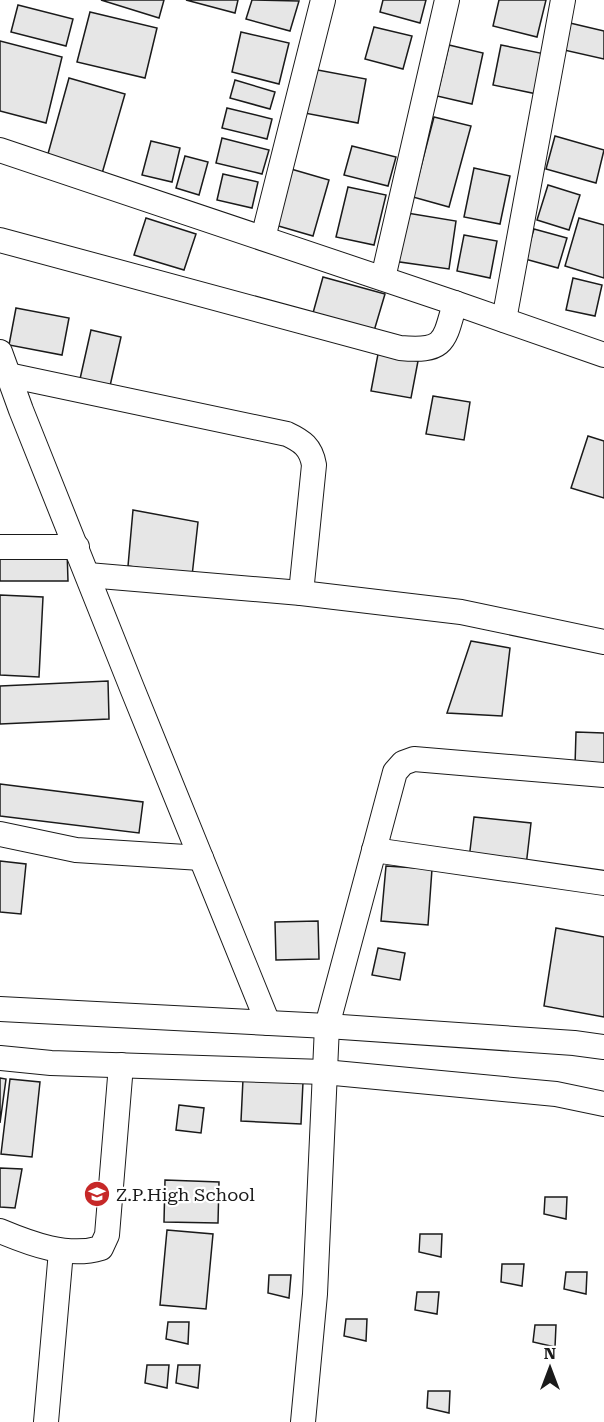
<svg xmlns="http://www.w3.org/2000/svg" width="604" height="1422" font-family="'Roboto Serif',serif">
<style>
.building{fill:#e6e6e6;stroke:#1a1a1a;stroke-width:1.5}
.lines{fill:none;stroke-linecap:round;stroke-linejoin:round}
.minor-casing{stroke:#1a1a1a;stroke-width:26}
.minor{stroke:#fff;stroke-width:24}
.labels{text-anchor:middle;dominant-baseline:central;stroke-width:4.5;stroke-linejoin:round;paint-order:stroke}
.poi-label{font-size:18px;fill:#1a1a1a;stroke:#fff;text-anchor:start}
</style>
<rect width="100%" height="100%" fill="#fff"/>
<g class="building">
<polygon points="101,0 164,0 159,18"/>
<polygon points="186,0 238,0 235,13"/>
<polygon points="252,0 299,1 290,31 246,19"/>
<polygon points="383,0 426,0 420,23 380,12"/>
<polygon points="499,0 546,0 537,37 493,26"/>
<polygon points="18,5 73,19 66,46 11,32"/>
<polygon points="90,12 157,28 145,78 77,62"/>
<polygon points="570,23 604,31 604,59 564,50"/>
<polygon points="374,27 412,36 403,69 365,59"/>
<polygon points="241,32 289,43 279,84 232,72"/>
<polygon points="0,41 62,57 46,123 0,111"/>
<polygon points="449,45 483,53 472,104 437,96"/>
<polygon points="501,45 545,54 537,94 493,85"/>
<polygon points="307,68 366,79 358,123 299,112"/>
<polygon points="69,78 125,94 101,177 46,161"/>
<polygon points="235,80 275,92 270,109 230,98"/>
<polygon points="227,108 272,119 267,139 222,128"/>
<polygon points="434,117 471,126 449,207 413,197"/>
<polygon points="555,136 604,150 596,183 546,169"/>
<polygon points="222,138 269,150 262,174 216,163"/>
<polygon points="151,141 180,148 172,182 142,175"/>
<polygon points="352,146 396,157 388,186 344,175"/>
<polygon points="185,156 208,162 199,195 176,188"/>
<polygon points="474,168 510,176 500,224 464,217"/>
<polygon points="291,169 329,180 313,236 275,225"/>
<polygon points="223,174 258,182 252,208 217,200"/>
<polygon points="548,185 580,195 569,230 537,220"/>
<polygon points="348,187 386,195 374,245 336,237"/>
<polygon points="401,212 456,221 449,269 393,261"/>
<polygon points="146,218 196,234 184,270 134,255"/>
<polygon points="579,218 604,225 604,278 565,266"/>
<polygon points="534,229 567,238 558,268 525,259"/>
<polygon points="464,235 497,241 490,278 457,271"/>
<polygon points="323,277 385,294 374,331 313,313"/>
<polygon points="573,278 602,285 595,316 566,310"/>
<polygon points="16,308 69,318 62,355 9,345"/>
<polygon points="91,330 121,337 110,386 80,379"/>
<polygon points="378,354 418,361 411,398 371,391"/>
<polygon points="433,396 470,402 464,440 426,434"/>
<polygon points="588,436 604,441 604,498 571,488"/>
<polygon points="133,510 198,522 192,576 128,566"/>
<polygon points="0,550 67,550 68,581 0,581"/>
<polygon points="0,595 43,597 39,677 0,675"/>
<polygon points="471,641 510,648 502,716 447,713"/>
<polygon points="108,681 109,719 0,724 0,686"/>
<polygon points="576,732 604,733 604,767 575,766"/>
<polygon points="0,784 143,802 139,833 0,816"/>
<polygon points="474,817 531,823 526,866 469,859"/>
<polygon points="0,861 26,864 21,914 0,912"/>
<polygon points="386,866 432,869 428,925 381,921"/>
<polygon points="318,921 319,959 276,960 275,922"/>
<polygon points="556,928 604,937 604,1017 544,1006"/>
<polygon points="378,948 405,953 400,980 372,975"/>
<polygon points="0,1078 6,1079 0,1123"/>
<polygon points="10,1079 40,1082 32,1157 1,1154"/>
<polygon points="243,1079 303,1082 301,1124 241,1121"/>
<polygon points="179,1105 204,1108 201,1133 176,1130"/>
<polygon points="0,1168 22,1169 15,1208 0,1207"/>
<polygon points="165,1180 219,1182 218,1223 164,1222"/>
<polygon points="545,1197 567,1197 566,1219 544,1214"/>
<polygon points="167,1230 213,1234 206,1309 160,1305"/>
<polygon points="420,1234 442,1234 441,1257 419,1252"/>
<polygon points="502,1264 524,1264 522,1286 501,1282"/>
<polygon points="566,1272 587,1272 586,1294 564,1289"/>
<polygon points="269,1275 291,1275 289,1298 268,1293"/>
<polygon points="417,1292 439,1292 437,1314 415,1310"/>
<polygon points="346,1319 367,1319 366,1341 344,1336"/>
<polygon points="168,1322 189,1322 188,1344 166,1339"/>
<polygon points="535,1325 556,1325 555,1347 533,1342"/>
<polygon points="147,1365 169,1365 167,1388 145,1383"/>
<polygon points="178,1365 200,1365 198,1388 176,1383"/>
<polygon points="428,1391 450,1391 449,1413 427,1408"/>
</g>
<g class="lines">
<g class="minor-casing">
<g id="minor">
<polyline points="0,150 455,303 604,355"/>
<polyline points="263,238 323,0"/>
<path d="M0,240L400,348C445,352 444,342 455,303"/>
<polyline points="383,278 447,0"/>
<polyline points="504,320 563,0"/>
<polyline points="0,352 21,410 132,688 268,1023"/>
<path d="M8,375L287,434C302,441 311,447 314,465L301,593"/>
<polyline points="0,547 77,547"/>
<polyline points="88,575 301,593 461,612 604,642"/>
<polyline points="0,834 76,850 201,858"/>
<polyline points="374,850 604,883"/>
<polyline points="0,1009 327,1026 574,1043 604,1047"/>
<polyline points="0,1058 51,1063 324,1072 556,1094 604,1104"/>
<path d="M0,1231C31,1244 68,1258 101,1248L107,1235L121,1065"/>
<polyline points="46,1422 61,1251"/>
<polyline points="303,1422 315,1294 327,1026 395,772 403,763 414,759 604,775"/>
</g>
</g>
<use href="#minor" class="minor"/>
</g>
<defs>
<g id="school-disc" transform="scale(1.35)"><circle r="9.5" fill="#c62828" stroke="#fff"/><path d="M0-5L7-2L0 1L-7-2ZM-4 1L0 2.5L4 1V4Q0 6-4 4Z" fill="#fff"/></g>
</defs>
<g fill-rule="evenodd">
<use href="#school-disc" x="97" y="1194"/>
</g>
<g class="labels">
<g class="poi-label">
<text x="116" y="1194">Z.P.High School</text>
</g>
</g>
<g transform="translate(550 1368)" stroke="#ffffff" stroke-width="4.5" paint-order="stroke">
<path d="M0-4.5L10 22L0 15L-10 22Z" fill="#1a1a1a"/>
<text y="-9" font-size="16" font-weight="bold" text-anchor="middle" fill="#1a1a1a">N</text>
</g>
</svg>
